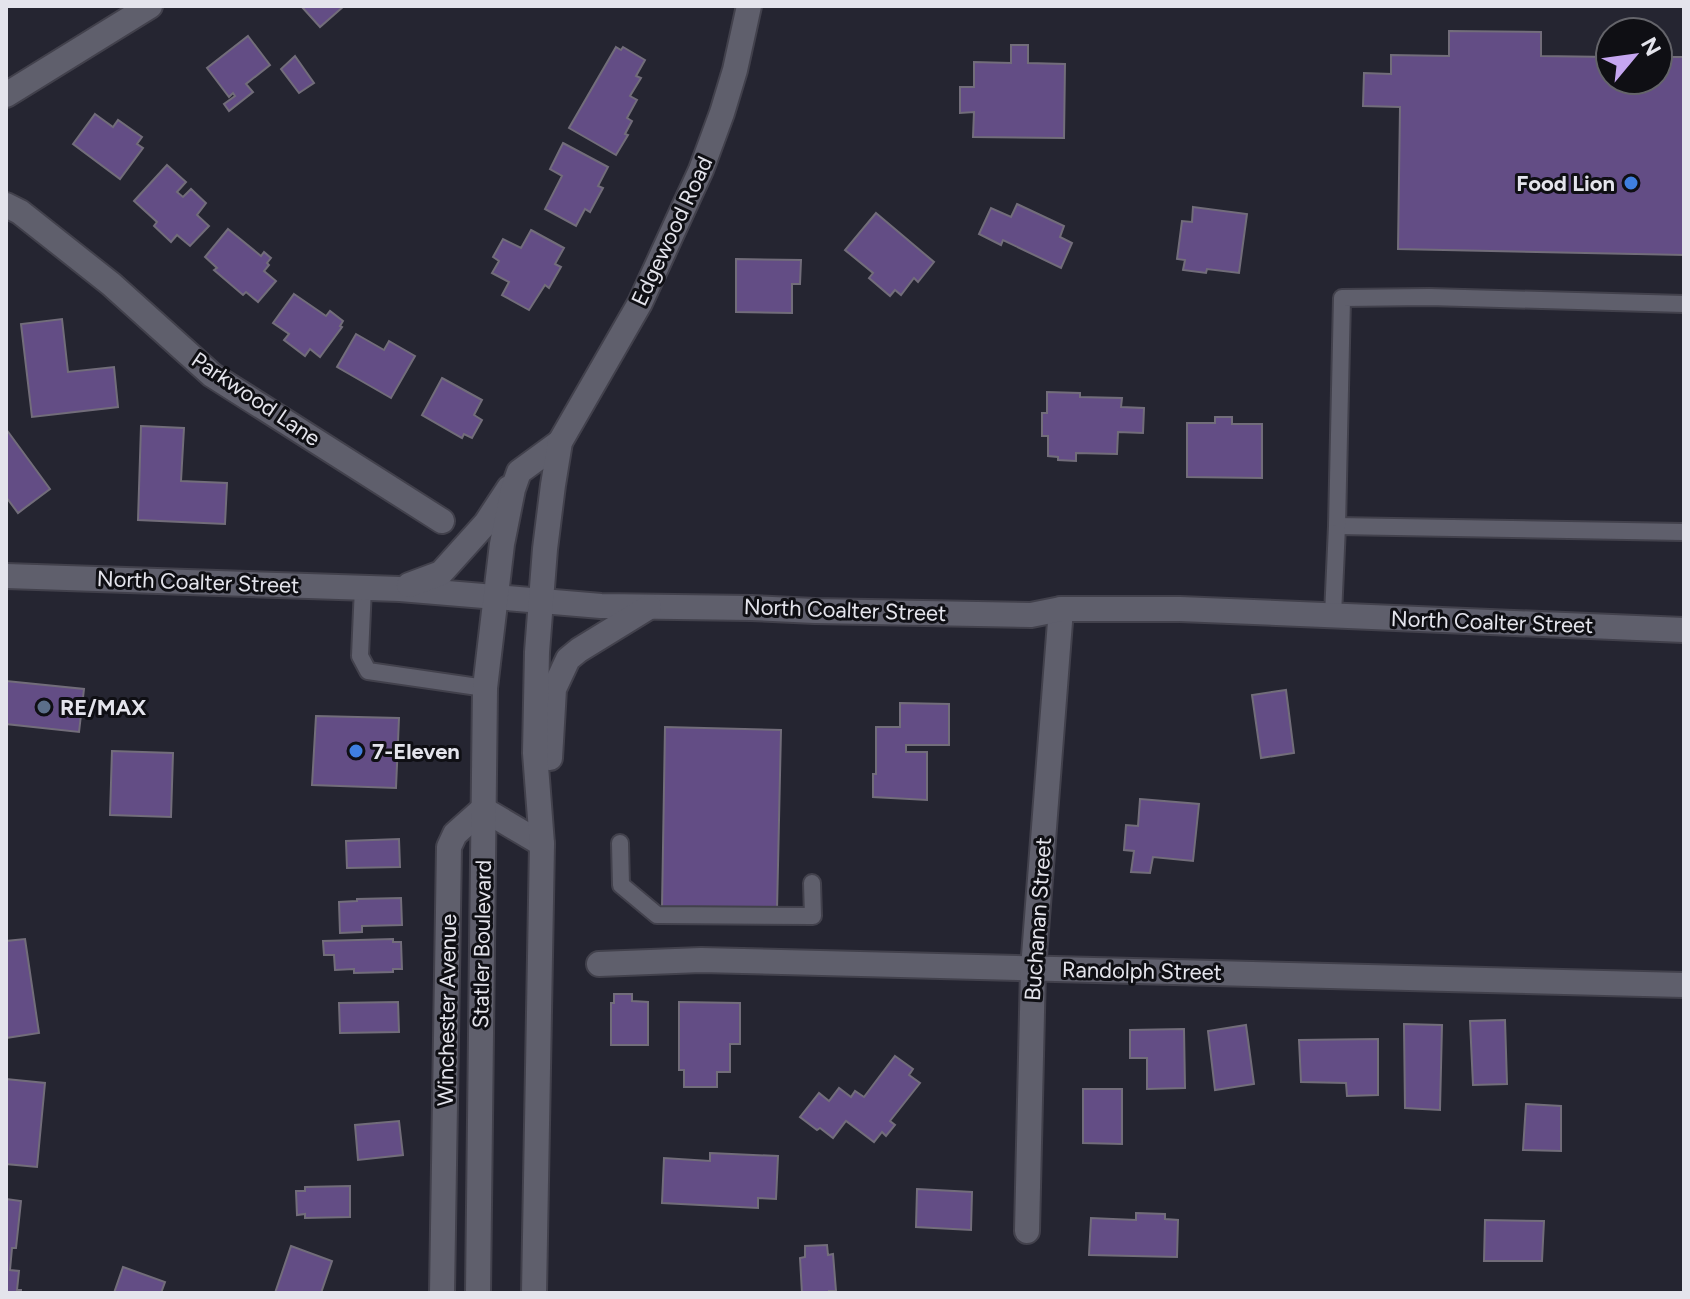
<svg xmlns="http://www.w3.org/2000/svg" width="1690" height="1299" font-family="Figtree,sans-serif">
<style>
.building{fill:#634d85;stroke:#726d7a;stroke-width:2}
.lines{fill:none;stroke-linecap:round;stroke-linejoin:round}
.lane-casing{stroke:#42414c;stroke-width:20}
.street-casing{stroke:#42414c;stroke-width:28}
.secondary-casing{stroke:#42414c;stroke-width:28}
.lane{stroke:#5f5f6c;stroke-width:16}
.street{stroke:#5f5f6c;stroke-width:24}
.secondary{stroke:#5f5f6c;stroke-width:24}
.shop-dot{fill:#3f7fe0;stroke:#0f0f14;stroke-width:3}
.service-dot{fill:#5c6f8a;stroke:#0f0f14;stroke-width:3}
.labels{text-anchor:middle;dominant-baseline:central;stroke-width:6;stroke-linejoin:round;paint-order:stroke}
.poi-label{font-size:22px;font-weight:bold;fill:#e4e4ec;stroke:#0f0f14;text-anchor:start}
.street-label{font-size:22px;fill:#e4e4ec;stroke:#0f0f14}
</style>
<rect width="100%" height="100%" fill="#252531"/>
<g class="building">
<polygon points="301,6 344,6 320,27"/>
<polygon points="1449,31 1541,32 1541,56 1610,57 1610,80 1658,80 1658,57 1684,57 1684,255 1398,249 1400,107 1363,106 1364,73 1391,74 1391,55 1449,56"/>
<polygon points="248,36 270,65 246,84 253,92 229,111 224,104 235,96 233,93 229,97 207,68"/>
<polygon points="1011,45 1028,45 1028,63 1065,64 1064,138 973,137 974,112 960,113 960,87 974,87 974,62 1011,63"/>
<polygon points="616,47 621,50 623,47 645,60 636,76 641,78 630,96 637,100 627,118 632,121 625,134 628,135 616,155 569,128"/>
<polygon points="295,56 314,83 299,93 281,69"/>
<polygon points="95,114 113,127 118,120 142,137 137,144 143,148 120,179 73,144"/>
<polygon points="563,143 608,167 598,186 603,188 590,212 585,209 576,226 545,209 562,176 550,169"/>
<polygon points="167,165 186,182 177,192 183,197 191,189 206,203 197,215 209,226 190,246 177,235 171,242 154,226 157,222 134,201"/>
<polygon points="1017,204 1064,226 1060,237 1072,243 1061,268 1003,240 1001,245 979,234 991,208 1011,217"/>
<polygon points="1193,207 1247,214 1239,273 1207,269 1206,273 1183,270 1185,260 1177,259 1182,221 1192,222"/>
<polygon points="876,213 934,262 918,282 914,278 901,295 895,290 890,296 869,278 873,273 845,250"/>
<polygon points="228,229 261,256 264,252 271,258 267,263 269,265 264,271 276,281 258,302 246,292 243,295 214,270 217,268 205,257"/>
<polygon points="531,230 564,248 555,264 561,267 549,288 545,285 529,310 502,295 509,282 492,273 499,261 493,257 503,239 521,248"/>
<polygon points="736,259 801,260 800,284 792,284 792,313 736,312"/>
<polygon points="294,294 326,316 330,311 343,321 340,326 342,327 320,357 310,349 305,356 284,340 289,334 273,323"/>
<polygon points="62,319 68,372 114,367 118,407 32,417 21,324"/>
<polygon points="356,334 384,350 389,341 415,356 391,398 337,367"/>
<polygon points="442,378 482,400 474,415 482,420 472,438 464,434 462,438 422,415"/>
<polygon points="1047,392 1080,393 1080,397 1122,398 1121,407 1144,408 1143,433 1118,432 1117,454 1076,453 1076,461 1058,460 1058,457 1048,456 1048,436 1042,436 1042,413 1047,413"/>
<polygon points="1215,417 1232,417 1232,424 1262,424 1262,478 1187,477 1187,423 1215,423"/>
<polygon points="141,426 184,428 181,481 227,483 225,524 138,520"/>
<polygon points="6,429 50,489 18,513 6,497"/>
<polygon points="6,681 84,689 79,732 6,724"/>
<polygon points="1286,690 1294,753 1261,758 1252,695"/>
<polygon points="900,703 949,704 949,745 906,745 906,752 927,752 927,800 873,797 873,774 876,774 876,727 900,727"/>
<polygon points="316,716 399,718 396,788 312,785"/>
<polygon points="665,727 781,730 777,910 662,908"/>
<polygon points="112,751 173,753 171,817 110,815"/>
<polygon points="1140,799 1199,804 1193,861 1153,857 1150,873 1131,872 1134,851 1124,850 1126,825 1138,826"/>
<polygon points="399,839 400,867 347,868 346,841"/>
<polygon points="401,898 402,925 362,926 362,932 340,933 339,902 357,901 357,899"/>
<polygon points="25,939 39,1033 6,1038 6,941"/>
<polygon points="393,939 393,942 401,942 402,969 393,969 393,972 354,973 354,969 335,970 334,955 324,955 323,941"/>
<polygon points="614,994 632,994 632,1001 648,1002 648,1045 611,1045 611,1003 614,1003"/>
<polygon points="398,1002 399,1032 340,1033 339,1003"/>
<polygon points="679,1002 740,1003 740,1044 730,1044 730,1072 717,1072 717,1087 684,1087 684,1070 679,1070"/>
<polygon points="1505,1020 1507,1084 1473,1085 1470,1021"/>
<polygon points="1404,1024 1442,1025 1440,1110 1405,1108"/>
<polygon points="1246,1025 1254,1084 1215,1090 1208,1031"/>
<polygon points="1184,1029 1185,1088 1147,1089 1147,1058 1130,1058 1130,1030"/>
<polygon points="1378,1039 1378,1095 1347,1096 1346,1083 1301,1082 1299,1040"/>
<polygon points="895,1056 913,1069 909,1075 920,1083 890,1121 895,1125 886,1136 882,1132 874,1142 846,1121 833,1138 820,1128 817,1130 800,1117 819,1093 829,1101 839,1088 851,1097 855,1091 864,1097"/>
<polygon points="6,1079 45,1083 37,1167 6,1164"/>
<polygon points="1083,1089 1122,1089 1122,1144 1083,1143"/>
<polygon points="1526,1104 1561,1106 1561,1151 1523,1150"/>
<polygon points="399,1121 403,1155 358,1160 355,1125"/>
<polygon points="710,1153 778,1156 776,1199 758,1198 758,1208 662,1203 664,1158 710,1161"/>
<polygon points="350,1186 350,1217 305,1218 305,1214 297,1215 296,1191 305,1191 305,1187"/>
<polygon points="917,1189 972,1192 971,1230 916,1227"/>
<polygon points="6,1199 21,1201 16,1248 12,1248 10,1270 19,1271 17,1290 21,1290 21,1293 6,1293"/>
<polygon points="1136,1213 1165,1214 1165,1219 1178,1220 1177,1257 1089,1255 1091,1218 1136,1220"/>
<polygon points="1485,1220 1544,1221 1542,1261 1484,1261"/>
<polygon points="827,1245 828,1255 833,1254 836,1291 829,1291 829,1293 802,1293 800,1258 805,1257 805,1246"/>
<polygon points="291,1246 332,1261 321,1293 275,1293"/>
<polygon points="123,1267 165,1282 161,1293 114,1293"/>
</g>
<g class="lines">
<g class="lane-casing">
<g id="lane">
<polyline points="1337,526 1684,532"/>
<polyline points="363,587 360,656 368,671 485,688"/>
<polyline points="1333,615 1337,526 1342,298 1429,297 1684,304"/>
<polyline points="620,843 621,885 657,915 813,916 812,883"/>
</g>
</g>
<g class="street-casing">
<g id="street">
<polyline points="6,95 150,6"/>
<polyline points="6,205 20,212 111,284 212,375 442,521"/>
<polyline points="599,964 701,960 1684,985"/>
<polyline points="1027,1231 1033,969 1061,609"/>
<polyline points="442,1293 449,847 455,834 483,809 542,844"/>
</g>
</g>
<g class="secondary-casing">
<g id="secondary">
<polyline points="6,576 400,589 601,606 751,608 815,611 1031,615 1061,609 1180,609 1684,630"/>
<polyline points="409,585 441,573 486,523 509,488"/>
<polyline points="550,758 554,689 568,659 579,650 649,607"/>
<polyline points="478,1293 485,688 502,544 513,489 519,472 560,442"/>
<polyline points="534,1293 542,844 535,753 537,652 545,549 553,485 560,442 640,303 701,170 722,113 735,70 749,6"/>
</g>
</g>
<use href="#lane" class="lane"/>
<use href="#street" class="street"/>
<use href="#secondary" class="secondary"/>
</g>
<g class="shop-dot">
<circle cx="1631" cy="183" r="8"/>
<circle cx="356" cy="751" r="8"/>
</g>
<circle class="service-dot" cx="44" cy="707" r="8"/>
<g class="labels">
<g class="poi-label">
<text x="1615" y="183" text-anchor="end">Food Lion</text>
<text x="60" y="707">RE/MAX</text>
<text x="372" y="751">7-Eleven</text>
</g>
<g class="street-label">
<text transform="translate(672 231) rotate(-65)">Edgewood Road</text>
<text transform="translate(256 399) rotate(34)">Parkwood Lane</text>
<text transform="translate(198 582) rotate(2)">North Coalter Street</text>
<text transform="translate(845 610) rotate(2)">North Coalter Street</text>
<text transform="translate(1492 622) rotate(2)">North Coalter Street</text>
<text transform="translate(1038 919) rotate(-86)">Buchanan Street</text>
<text transform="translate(482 944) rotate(-89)">Statler Boulevard</text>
<text transform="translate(1142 971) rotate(1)">Randolph Street</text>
<text transform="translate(447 1010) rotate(-89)">Winchester Avenue</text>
</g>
</g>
<rect width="1690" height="1299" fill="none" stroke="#e4e4ec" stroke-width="16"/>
<g transform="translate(1634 56) rotate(61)"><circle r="38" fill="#0f0f14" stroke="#64646a" stroke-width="2"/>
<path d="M0-6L14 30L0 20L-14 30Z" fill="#c5a6f0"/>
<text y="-12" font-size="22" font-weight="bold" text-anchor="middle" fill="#e4e4ec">N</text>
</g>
</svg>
